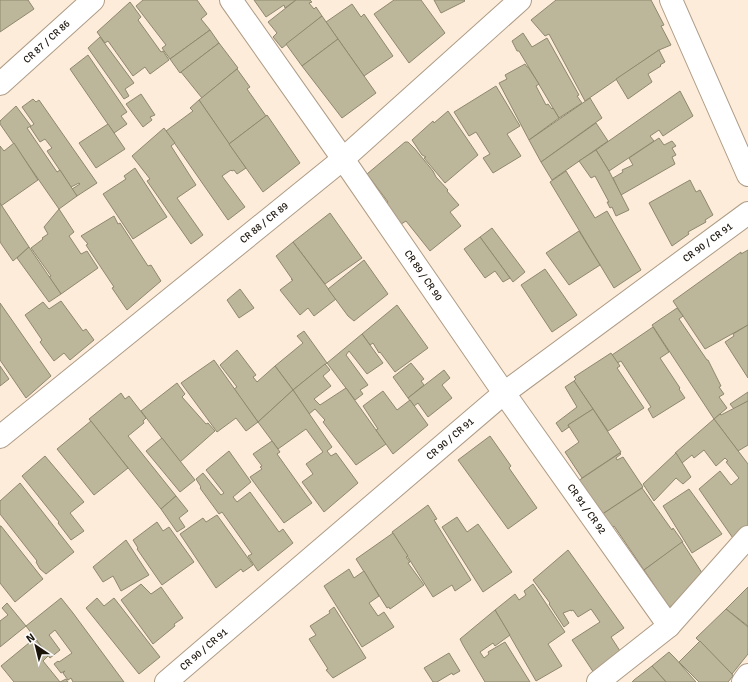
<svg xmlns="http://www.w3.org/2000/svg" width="748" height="682" font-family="Signika,sans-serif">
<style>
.building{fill:#bcb69b;stroke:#8e886e}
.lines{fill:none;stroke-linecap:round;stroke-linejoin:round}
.street-casing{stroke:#af9c86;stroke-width:24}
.street{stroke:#fff;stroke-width:22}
.labels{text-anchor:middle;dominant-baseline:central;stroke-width:3;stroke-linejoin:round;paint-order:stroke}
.street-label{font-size:10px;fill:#1b140b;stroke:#fcfcfc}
</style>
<rect width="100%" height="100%" fill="#fdecda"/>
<g class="building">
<polygon points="0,0 28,0 34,9 0,32"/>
<polygon points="143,0 197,0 207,14 201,19 210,30 170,59 162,48 166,45 136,6"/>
<polygon points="254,0 296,0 285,8 284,5 266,17"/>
<polygon points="296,0 310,0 312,2 309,3 314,9 316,7 322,16 282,48 273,37 277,33 268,22"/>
<polygon points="394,0 421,0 445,33 409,63 374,14"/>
<polygon points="434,0 464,0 465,1 441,13"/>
<polygon points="556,0 651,0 664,25 661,26 671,45 659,50 585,101 549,34 545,36 531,20"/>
<polygon points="130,2 141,17 138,20 161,52 163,51 169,60 150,74 145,67 133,76 108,41 105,43 97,32"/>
<polygon points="352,4 361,17 364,14 393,56 364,76 326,22"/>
<polygon points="322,16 338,39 302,66 286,44"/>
<polygon points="210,30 219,43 180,73 170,59"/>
<polygon points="523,33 532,47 547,38 579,95 577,96 582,103 559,118 519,51 517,51 512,41"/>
<polygon points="100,37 134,83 125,89 129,96 124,99 88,48"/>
<polygon points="338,39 376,93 342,118 302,66"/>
<polygon points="219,43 238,68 202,98 181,72"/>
<polygon points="659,50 665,62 660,65 661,66 648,74 652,82 628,99 616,79"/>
<polygon points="88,55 127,112 121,116 127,124 114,133 70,69"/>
<polygon points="525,64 527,67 528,67 539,84 536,86 546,105 548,104 552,109 553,108 559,118 529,140 499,83 507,79 505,75"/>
<polygon points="237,69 250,87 247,89 266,116 229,144 199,100"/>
<polygon points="496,86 520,126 507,134 521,156 493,173 483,158 490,154 476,132 469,136 454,112"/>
<polygon points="680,91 693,116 663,136 659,130 650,136 654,141 609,171 596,150"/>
<polygon points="141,94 155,115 150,117 152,120 143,127 126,104"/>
<polygon points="590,98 602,118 541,162 529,140"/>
<polygon points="33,99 36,102 39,100 97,183 77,196 72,189 80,184 79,183 71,187 47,151 52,148 45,139 40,142 30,127 34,124 22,107"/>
<polygon points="199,100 246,168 237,174 234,170 232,171 231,170 222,176 245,207 228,220 166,131 193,111 190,108"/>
<polygon points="16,106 31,126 27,128 57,172 60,170 77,196 59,209 0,124 0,121"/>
<polygon points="448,111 478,155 445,183 424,158 426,157 422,155 412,140 433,121 434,123"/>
<polygon points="267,115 300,163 263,192 229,144"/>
<polygon points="596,123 608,141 552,180 541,162"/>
<polygon points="108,124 125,149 96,168 79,143"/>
<polygon points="164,128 175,143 171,146 196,185 177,198 203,235 191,244 147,181 150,179 132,156"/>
<polygon points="659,138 664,145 672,141 676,146 672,148 676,155 672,157 675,164 621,195 613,178 623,172 622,170 633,165 629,158"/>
<polygon points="405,142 408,142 415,149 433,171 436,177 448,190 447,191 459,205 450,212 461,226 430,251 406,221 398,226 383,205 388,202 367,174"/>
<polygon points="14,143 38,180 1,206 0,203 0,146 4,151"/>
<polygon points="596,150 609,171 629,210 616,216 612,207 610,208 607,202 609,202 595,176 591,178 579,161"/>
<polygon points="135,168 167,217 133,239 103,194 126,179 124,176"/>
<polygon points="566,171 595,218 607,211 641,270 614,288 550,182"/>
<polygon points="690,180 696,192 700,190 713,215 705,220 706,222 688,232 689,234 672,246 649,203"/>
<polygon points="0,203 29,247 13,261 0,242"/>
<polygon points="59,209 74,232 69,236 81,254 87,251 98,268 61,294 49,277 51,276 31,248 43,239 42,238 48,234 44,227"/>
<polygon points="330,213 362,258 325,284 293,242"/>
<polygon points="114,216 118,224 120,223 148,266 151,265 161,281 127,310 112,288 114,287 86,245 88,244 81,236"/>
<polygon points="492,228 525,272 513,282 480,237"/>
<polygon points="579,231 600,265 569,285 546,253"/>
<polygon points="480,237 510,278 503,282 495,271 485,278 464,249"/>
<polygon points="293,242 336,299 314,316 308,308 300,315 280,290 293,280 291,279 292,279 276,256"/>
<polygon points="29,247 61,294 49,302 17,258"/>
<polygon points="748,250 748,325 705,349 673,301 741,252 741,254"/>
<polygon points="364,260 388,294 354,321 348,316 328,289"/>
<polygon points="545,269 577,315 552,332 521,285"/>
<polygon points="240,289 254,308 239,318 227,300"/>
<polygon points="61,301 83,331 86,329 94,340 70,360 64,353 54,361 40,342 42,340 25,315 43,302 49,309"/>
<polygon points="0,303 51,376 26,398 0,360"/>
<polygon points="397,305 428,348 395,372 380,352 379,353 373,343 370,345 362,334"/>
<polygon points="677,308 683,316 679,319 707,360 708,360 721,386 719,387 724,394 719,397 727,408 714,419 652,325"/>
<polygon points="748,325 748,378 725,342 734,336 733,334"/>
<polygon points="653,327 669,352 660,358 680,388 679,389 685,398 653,418 648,409 651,407 621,361 617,363 612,355"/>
<polygon points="304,331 327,363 293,390 275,366 303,343 297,336"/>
<polygon points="362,334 383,363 367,374 349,351 346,355 368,385 360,390 363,394 355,400 327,363"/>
<polygon points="237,350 256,375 253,377 257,382 275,366 293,390 258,422 234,389 237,387 220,365"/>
<polygon points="611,353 620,366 617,368 644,408 608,431 574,381 576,379 574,377"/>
<polygon points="214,360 258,422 246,431 236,418 217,432 181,383"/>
<polygon points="411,363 424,379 421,381 424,385 408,398 393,377"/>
<polygon points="325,364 330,370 323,376 331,386 314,399 320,405 346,388 386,444 356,465 323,422 325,420 315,409 309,414 293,390"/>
<polygon points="0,366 9,379 0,386"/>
<polygon points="444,370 450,378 442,385 452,398 428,417 418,403 414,406 408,398"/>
<polygon points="574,381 593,409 568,425 569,427 562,432 556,423 577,407 565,387"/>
<polygon points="177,383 185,394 182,397 206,424 208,423 215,431 180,462 141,411"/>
<polygon points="293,390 332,447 327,451 331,456 336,453 358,483 324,512 302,482 313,474 306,464 323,452 306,429 278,449 258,422"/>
<polygon points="383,391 397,410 410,400 428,425 393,454 376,430 378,429 363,406"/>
<polygon points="748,392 748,401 734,409 730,404"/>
<polygon points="121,393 125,399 129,396 146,418 143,421 144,423 128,436 176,496 161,509 89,419"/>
<polygon points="748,401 748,445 738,451 714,419 720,414 721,415"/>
<polygon points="593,409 621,452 582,478 565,452 579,442 568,425"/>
<polygon points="714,419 748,464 748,530 737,544 699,489 720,471 731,485 739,478 726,462 728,461 725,458 716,466 704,450 694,458 692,455 682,463 675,453"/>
<polygon points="91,421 128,468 94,495 57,449"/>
<polygon points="490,436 511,466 509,468 537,508 508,529 458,460"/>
<polygon points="162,438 195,480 180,492 146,451"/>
<polygon points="272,441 280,452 277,454 312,503 284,523 250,477 262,469 260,467 262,466 253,454"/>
<polygon points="229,451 251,482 233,497 237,502 250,492 279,532 283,529 293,543 258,571 248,556 252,554 222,512 219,514 200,488 201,487 196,479 203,473 221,495 224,493 206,470"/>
<polygon points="620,453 621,454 616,458 617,460 623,457 643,487 598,517 575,483"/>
<polygon points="676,453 691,477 683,484 676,478 654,501 643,484"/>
<polygon points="45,456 84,502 70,513 84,531 71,540 58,523 59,522 22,476"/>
<polygon points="20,483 74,552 46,574 40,569 36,562 37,561 0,514 0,501"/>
<polygon points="642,488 672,530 673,528 683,542 644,570 614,526 608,531 598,517"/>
<polygon points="689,489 722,534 692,553 663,506"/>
<polygon points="176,496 188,511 179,518 185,527 177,532 161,509"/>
<polygon points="428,505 437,519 434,520 471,580 455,591 452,585 433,597 392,532"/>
<polygon points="217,515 253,565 243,572 241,569 216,588 180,534 203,518 206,522"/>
<polygon points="457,517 467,532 478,524 512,572 483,592 442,527"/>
<polygon points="157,522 163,531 169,527 194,562 162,585 137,549 138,548 133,540"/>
<polygon points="0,526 1,526 43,579 15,602 0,583"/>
<polygon points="393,533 408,556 406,557 410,562 408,563 424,585 390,609 389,607 387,608 356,559"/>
<polygon points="126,540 149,575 121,591 113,576 103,582 93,567"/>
<polygon points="682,542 706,579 681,601 669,607 644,570"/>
<polygon points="568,550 624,628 611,637 620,651 594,673 572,640 600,622 591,609 578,617 573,610 571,611 571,610 563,613 569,623 564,627 549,604 550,603 533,580"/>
<polygon points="349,569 354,578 364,571 379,596 369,603 378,616 384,612 394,627 362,647 324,586"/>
<polygon points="141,584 151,594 161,587 183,618 174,624 175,626 153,644 121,600"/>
<polygon points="533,584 565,632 548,644 562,666 536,681 495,610 515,594 519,600 526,595 524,591"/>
<polygon points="748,587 748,626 726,609"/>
<polygon points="61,598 73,613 124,682 73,682 71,678 68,680 63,673 65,671 61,673 54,664 58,661 59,662 72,653 55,630 49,635 60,650 50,658 26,626"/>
<polygon points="97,598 104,606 114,598 160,657 139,674 86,608"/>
<polygon points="7,603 26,626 0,647 0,621 8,615 2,608"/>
<polygon points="334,607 366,658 333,678 326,670 328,669 309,639 316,635 310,626 330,613 329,611"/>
<polygon points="726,609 748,627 748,654 732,674 696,638"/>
<polygon points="495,610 510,635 495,646 493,643 480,652 484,658 489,654 488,652 505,642 530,682 485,682 463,645 460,639"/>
<polygon points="35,638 48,656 43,661 60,682 66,679 68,682 14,682 1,666"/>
<polygon points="700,641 732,674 733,676 728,682 699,682 679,662"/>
<polygon points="669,652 675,658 696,682 666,682 652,666"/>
<polygon points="449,653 460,671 453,675 452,673 437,682 433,682 424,668"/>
<polygon points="652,666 666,682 632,682 634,680"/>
</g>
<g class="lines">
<g class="street-casing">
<g id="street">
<path id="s1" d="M231,0L343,159L504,393L669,626"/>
<polyline points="671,0 748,175"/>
<path id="s2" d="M0,84L93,0"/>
<path id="s3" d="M0,437L343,159L520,0"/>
<path id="s4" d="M166,682L504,393L748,213"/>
<polyline points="598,682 669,626 748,537"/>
<polyline points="743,682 748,675"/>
</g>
</g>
<use href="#street" class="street"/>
</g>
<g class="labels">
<g class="street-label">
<text stroke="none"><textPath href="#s2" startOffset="63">CR 87 / CR 86</textPath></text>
<text stroke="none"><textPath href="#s3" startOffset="340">CR 88 / CR 89</textPath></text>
<text stroke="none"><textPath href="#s4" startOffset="698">CR 90 / CR 91</textPath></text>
<text stroke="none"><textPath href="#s1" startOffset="336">CR 89 / CR 90</textPath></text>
<text stroke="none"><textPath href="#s4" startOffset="374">CR 90 / CR 91</textPath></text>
<text stroke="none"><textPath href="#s1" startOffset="621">CR 91 / CR 92</textPath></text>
<text stroke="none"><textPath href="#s4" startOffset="50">CR 90 / CR 91</textPath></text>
</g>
</g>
<g transform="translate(36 646) rotate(325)" stroke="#fcfcfc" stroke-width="3" paint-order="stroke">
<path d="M0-3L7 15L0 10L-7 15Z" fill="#1b140b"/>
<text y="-6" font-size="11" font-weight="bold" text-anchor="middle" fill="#1b140b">N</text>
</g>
</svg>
